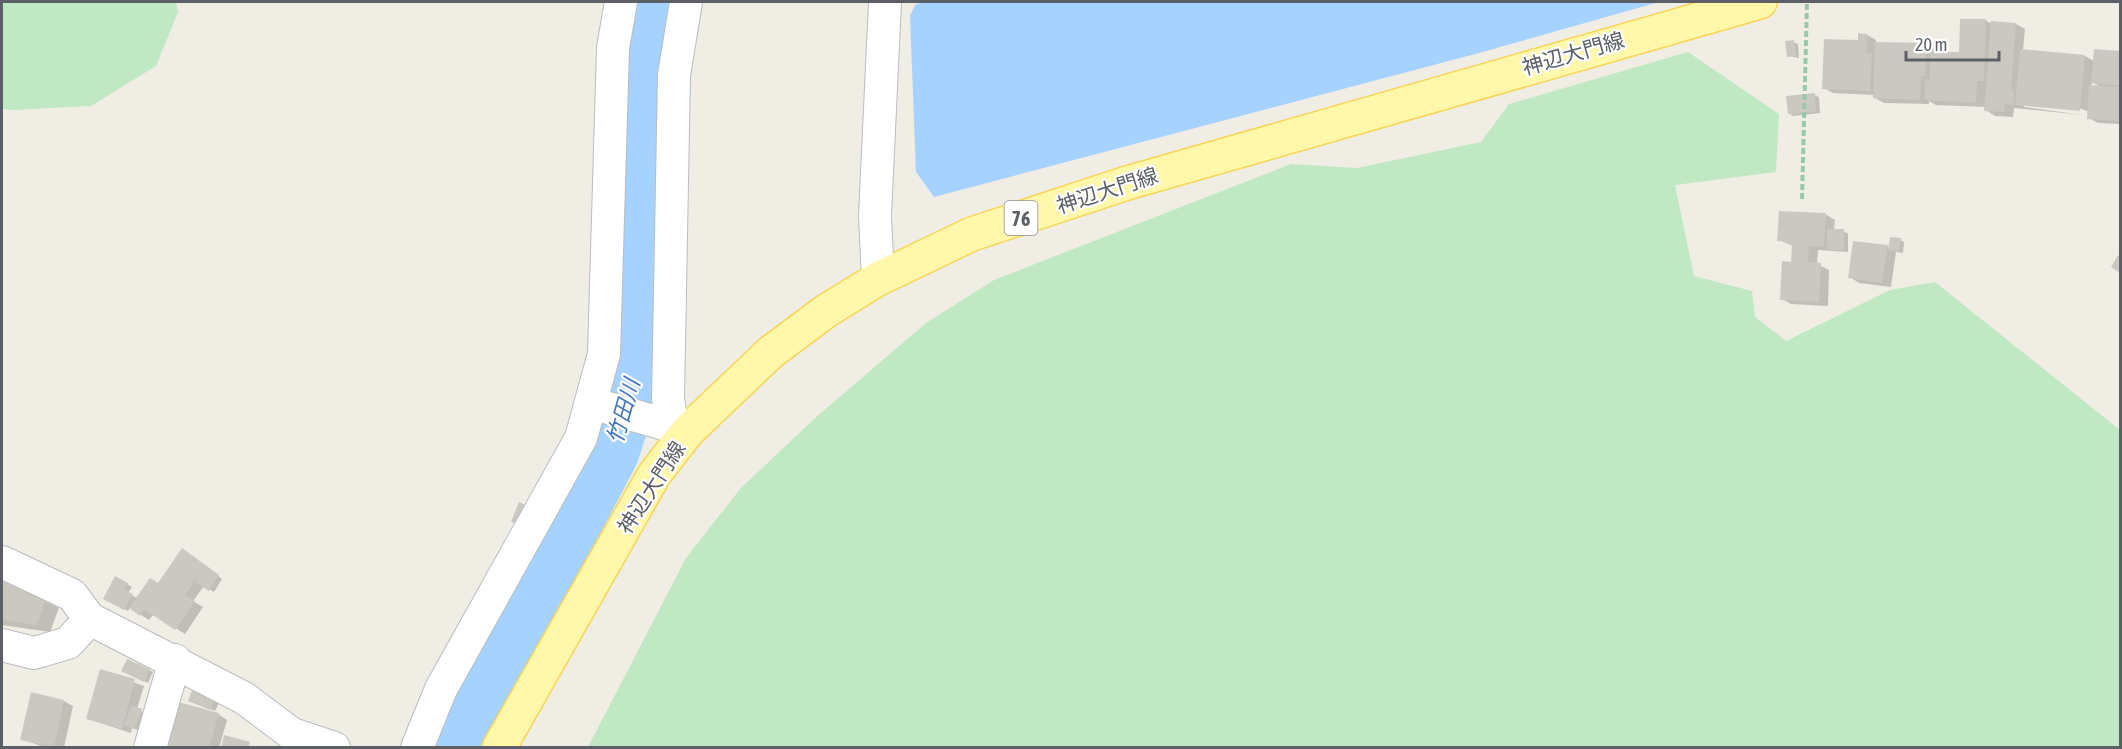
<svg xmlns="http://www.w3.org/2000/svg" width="2122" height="749" font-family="'Asap Condensed','Noto Sans JP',sans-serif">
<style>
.green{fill:#c0e8c2}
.water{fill:#a5d2ff}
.shadow{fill:#0003;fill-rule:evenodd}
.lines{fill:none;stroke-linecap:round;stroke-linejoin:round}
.river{stroke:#a5d2ff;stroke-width:56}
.building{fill:#cbc8c1}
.minor-casing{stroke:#b9bcc1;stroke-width:34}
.primary-casing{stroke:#f9d554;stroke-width:36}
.path{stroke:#98caaa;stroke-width:4;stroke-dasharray:6 3;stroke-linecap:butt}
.minor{stroke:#fff;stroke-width:32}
.primary{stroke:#fff7aa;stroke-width:33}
.labels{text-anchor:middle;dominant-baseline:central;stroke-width:4.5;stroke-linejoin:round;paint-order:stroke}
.shield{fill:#fff;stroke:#8d9094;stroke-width:1.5}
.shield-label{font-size:20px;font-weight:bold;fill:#5c6066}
.street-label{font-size:21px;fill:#5c6066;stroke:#fff}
.water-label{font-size:22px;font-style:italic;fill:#3e75c1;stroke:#fff}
</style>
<rect width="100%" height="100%" fill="#f0eee4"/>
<g class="green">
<polygon points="2,2 176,2 178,12 156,66 91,106 12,110 2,109"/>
<polygon points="1688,52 1779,114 1776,172 1675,185 1694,276 1752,291 1755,317 1786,341 1890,290 1935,282 2120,430 2120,747 588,747 686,558 740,489 814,419 926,323 994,280 1291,164 1357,168 1481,142 1509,104"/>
</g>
<polygon class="water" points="923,2 1659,2 1479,53 934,197 916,172 910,16 915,5"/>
<g class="shadow">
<path d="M1985,20L1992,24H2016L2025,29L2023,50L2085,56L2094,61L2095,50L2120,53V124L2098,123L2089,118L2087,111L2074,106L2024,104V107L2083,115L2014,108L2013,117L1995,116L1986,110V107L1936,105L1929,101V104L1884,103L1875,98V95L1833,93L1824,88L1867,35L1876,40V43L1929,44L1938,50V54H1961ZM2092,82L2101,87L2091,86Z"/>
<polygon points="1793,42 1798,44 1799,58 1789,56"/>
<polygon points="1814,95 1819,97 1820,113 1793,116 1789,113"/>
<polygon points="1825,214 1835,220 1834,230 1848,233 1848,252 1818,250 1817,264 1829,270 1828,306 1791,304 1782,299 1793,263 1793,246 1779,240"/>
<polygon points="1900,240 1904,242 1903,253 1896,252 1891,287 1859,283 1850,277 1887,247 1890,248"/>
<polygon points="191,555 222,579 214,592 204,586 193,601 203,607 185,634 154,614 149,620 130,608 128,611 105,598 116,578 132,587 128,593 137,598 159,585"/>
<polygon points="2,580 59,608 50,632 2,625"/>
<polygon points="149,670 153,672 148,683 123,671"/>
<polygon points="101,671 144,686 137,709 145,713 138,730 132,728 131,733 88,719"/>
<polygon points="193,690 219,703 215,711 194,702"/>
<polygon points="32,694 64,701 73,706 64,748 46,748 22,739"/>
<polygon points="218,714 227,720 219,748 167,746"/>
</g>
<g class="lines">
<polyline class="river" points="456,748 611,453 635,379 640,106 656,2"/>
</g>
<g class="building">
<polygon points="1960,19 1986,19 1984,81 1977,81 1976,103 1925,100 1925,79 1930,79 1930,52 1959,52"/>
<polygon points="1991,21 2016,23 2011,89 2014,90 2014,105 2005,104 2004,112 1984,111"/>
<polygon points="1858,33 1867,34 1867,53 1872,53 1870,91 1822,89 1824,39 1858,40"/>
<polygon points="1794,40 1796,56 1787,57 1785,41"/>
<polygon points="1875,42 1930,43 1930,54 1926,54 1925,76 1921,76 1920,100 1873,98"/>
<polygon points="2020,49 2085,55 2080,111 2015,105"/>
<polygon points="2094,49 2120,51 2120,86 2091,83"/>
<polygon points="2089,85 2120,87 2120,121 2087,119"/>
<polygon points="1815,93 1816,112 1788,114 1786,96"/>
<polygon points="1779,211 1826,213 1824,246 1809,246 1808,262 1821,263 1819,302 1780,300 1782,261 1791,262 1792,245 1788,244 1788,242 1777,241"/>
<rect x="1827" y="229" width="17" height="21"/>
<polygon points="1890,237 1901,238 1899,252 1888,250"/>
<polygon points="1853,241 1888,245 1882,283 1848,278"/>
<polygon points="2118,255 2120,257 2120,273 2111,267"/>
<polygon points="519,502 530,507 521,526 511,522"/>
<polygon points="182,548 219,575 209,591 195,582 199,574 185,595 195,601 175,630 144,609 140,616 129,608 150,578 158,583"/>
<polygon points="115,576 128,583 125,590 133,594 124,610 103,599"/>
<polygon points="2,578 46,599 37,625 2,620"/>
<polygon points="127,659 150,669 144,682 121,671"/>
<polygon points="100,669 135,679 122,729 86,719"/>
<polygon points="193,688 215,699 210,710 188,701"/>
<polygon points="31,692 64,700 54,747 20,740"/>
<polygon points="178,702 219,713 209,748 165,747"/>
<polygon points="132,705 142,709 134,729 124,725"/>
<polygon points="224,735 250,742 248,748 221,748"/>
</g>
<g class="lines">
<g class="minor-casing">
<g id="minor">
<polyline points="878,279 875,216 885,2"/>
<polyline points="591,403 688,431"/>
<polyline points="672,425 668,399 674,75 686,2"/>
<polyline points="2,562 72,595 90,619 244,698 292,734 334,748"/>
<polyline points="2,645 34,653 68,643 90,619"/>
<polyline points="150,748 175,660"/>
<polyline points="417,748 441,689 581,438 604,354 613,48 621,2"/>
</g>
</g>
<g class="primary-casing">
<polyline id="primary" points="499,748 654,475 688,431 771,352 826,311 878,279 972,234 1127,183 1760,2"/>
</g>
<polyline class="path" points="1802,199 1807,2"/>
<use href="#minor" class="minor"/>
<use href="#primary" class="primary"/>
</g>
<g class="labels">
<rect class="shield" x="1004.5" y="201" width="33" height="34" rx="4.5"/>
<g class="shield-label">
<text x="1021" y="218">76</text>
</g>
<g class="street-label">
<text transform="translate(1573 53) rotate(-16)">神辺大門線</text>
<text transform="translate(1107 190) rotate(-18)">神辺大門線</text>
<text transform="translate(651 487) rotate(-57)">神辺大門線</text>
</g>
<g class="water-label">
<text transform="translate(623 411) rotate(-74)">竹田川</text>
</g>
</g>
<rect width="2122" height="749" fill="none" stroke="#5c6066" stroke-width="6"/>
<path d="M1906 51v9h93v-9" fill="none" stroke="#5c6066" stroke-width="3"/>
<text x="1915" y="51" font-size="18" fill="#5c6066" stroke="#ffffff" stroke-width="4.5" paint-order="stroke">20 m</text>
</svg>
